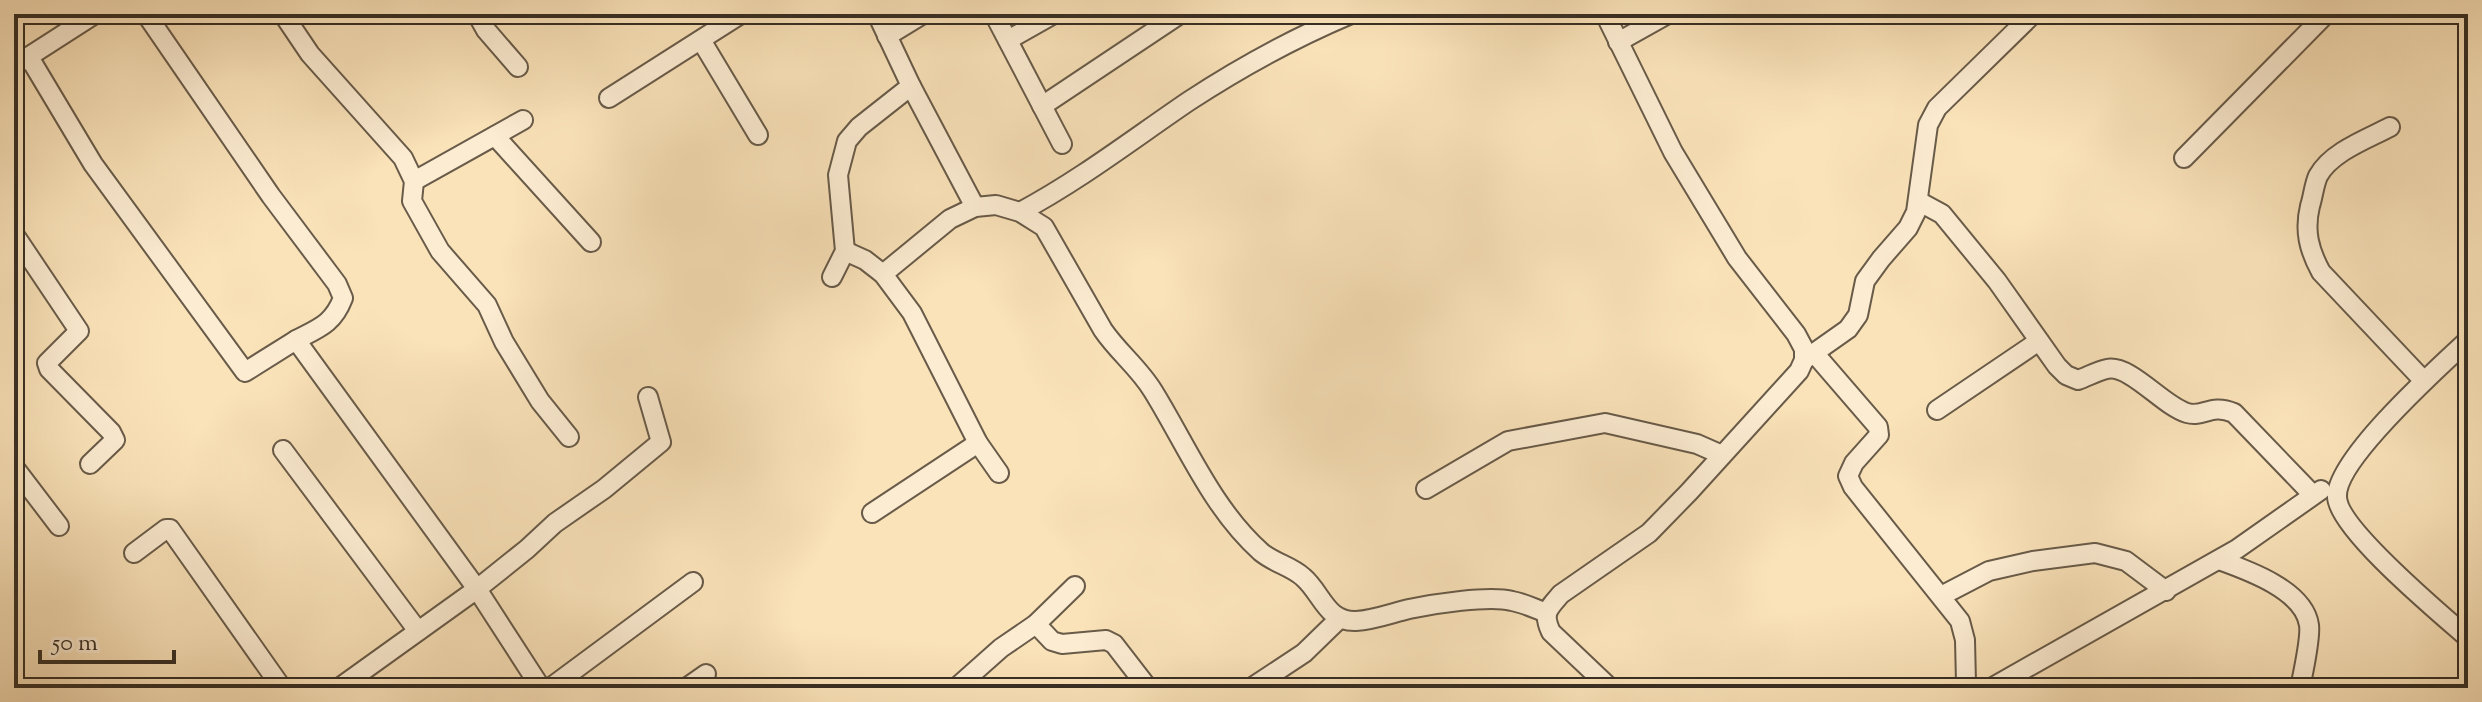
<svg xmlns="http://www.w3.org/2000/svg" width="2482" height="702" font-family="'Sorts Mill Goudy',serif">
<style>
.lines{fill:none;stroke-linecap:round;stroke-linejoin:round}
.minor-casing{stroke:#685b49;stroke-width:22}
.minor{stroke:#fcecd2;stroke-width:18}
</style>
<rect width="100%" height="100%" fill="#fae2b9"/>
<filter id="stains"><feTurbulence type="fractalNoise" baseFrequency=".0025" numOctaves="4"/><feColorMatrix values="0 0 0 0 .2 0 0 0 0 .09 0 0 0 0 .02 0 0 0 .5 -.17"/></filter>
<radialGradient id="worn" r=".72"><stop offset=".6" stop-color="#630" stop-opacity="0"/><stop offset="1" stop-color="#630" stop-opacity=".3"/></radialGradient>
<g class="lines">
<g class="minor-casing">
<g id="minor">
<path d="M146,14L271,196L337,284L343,298C333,324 319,328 296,340"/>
<polyline points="283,14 310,54 403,158 414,181 412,201 440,251 487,305 504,342 540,401 569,437"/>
<polyline points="477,14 486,30 518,67"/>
<polyline points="877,14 911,86 975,207"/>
<polyline points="994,14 1062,144"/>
<path d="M1605,14L1673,152L1737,258L1796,334L1804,349V360L1799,371L1689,492L1649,533L1561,594C1548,609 1542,613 1551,632L1610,688"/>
<polyline points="887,36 923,14"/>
<polyline points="701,40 758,135"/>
<polyline points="1008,40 1054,14"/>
<polyline points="1618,42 1668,14"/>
<polyline points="29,57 93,164 245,372 296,340 477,589 541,688"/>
<polyline points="14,66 95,14"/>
<polyline points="609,98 741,14"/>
<polyline points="1042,106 1180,14"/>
<path d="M2390,127C2367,139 2331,152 2318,176C2314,185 2313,197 2310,206C2304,231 2309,250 2321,272L2424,381"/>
<polyline points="495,136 591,242"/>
<polyline points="2184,158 2326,14"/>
<polyline points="414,181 523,120"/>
<path d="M1918,201L1942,214L1997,281L2057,366L2066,375L2078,380C2087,377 2097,371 2107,369C2130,364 2163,406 2187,413C2204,418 2210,403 2234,413L2312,494"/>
<path d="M1020,212C1080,180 1133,139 1189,101C1241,67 1294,38 1351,14"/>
<polyline points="14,234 79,331 47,363 49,369 111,432 115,440 90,464"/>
<polyline points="845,251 865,260 883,274 912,313 978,443 999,473"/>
<path d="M883,274L950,219L975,207L996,205L1020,212L1044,227L1103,330C1118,352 1139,368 1153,391C1187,446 1212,508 1261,552C1274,563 1291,566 1303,577C1322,593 1326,622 1356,621C1374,620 1392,613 1409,609C1433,604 1489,595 1512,601C1524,603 1535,609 1547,613"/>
<polyline points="832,277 845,251 838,175 847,141 859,127 911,86"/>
<path d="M2468,340C2440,366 2335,460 2337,497C2338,529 2441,614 2468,638"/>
<polyline points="1815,354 1878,427 1879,435 1854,463 1848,476 1853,487 1960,621 1965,640 1966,683 1964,688"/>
<polyline points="1804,360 1848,329 1858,315 1865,281 1881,259 1908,228 1916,212 1928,125 1937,108 2033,14"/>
<polyline points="1937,410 2039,341"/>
<polyline points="283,450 418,631"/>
<polyline points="14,467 59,526"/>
<polyline points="1426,489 1508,441 1605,423 1697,444 1722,455"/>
<polyline points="872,513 978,443"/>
<polyline points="134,553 166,529 170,529 282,688"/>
<path d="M2219,560C2247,570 2304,590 2309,625C2311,638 2303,673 2300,688"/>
<polyline points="1941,596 1989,571 2033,561 2095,553 2126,561 2166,591"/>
<polyline points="1036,624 1052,641 1062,644 1106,640 1114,644 1148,688"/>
<polyline points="14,681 19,688"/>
<polyline points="339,688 477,589 527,549 555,523 604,489 661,442 648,397"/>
<polyline points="550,688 693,582"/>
<polyline points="686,688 706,674"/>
<polyline points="956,688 1001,648 1036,624 1075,586"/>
<polyline points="1251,688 1304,653 1339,619"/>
<polyline points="1991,688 2237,549 2321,490"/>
</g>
</g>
<use href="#minor" class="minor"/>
</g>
<rect width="2482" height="702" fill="none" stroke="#fae2b9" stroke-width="48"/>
<rect x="16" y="16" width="2450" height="670" fill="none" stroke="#372e24" stroke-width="4"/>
<rect x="24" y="24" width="2434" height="654" fill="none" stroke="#372e24" stroke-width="2"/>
<path d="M40 650v12h134v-12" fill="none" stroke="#372e24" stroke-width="4"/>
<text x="52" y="650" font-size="24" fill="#372e24" stroke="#fcecd2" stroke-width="6" paint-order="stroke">50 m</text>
<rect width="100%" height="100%" filter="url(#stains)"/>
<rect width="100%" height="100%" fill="url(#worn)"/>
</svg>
